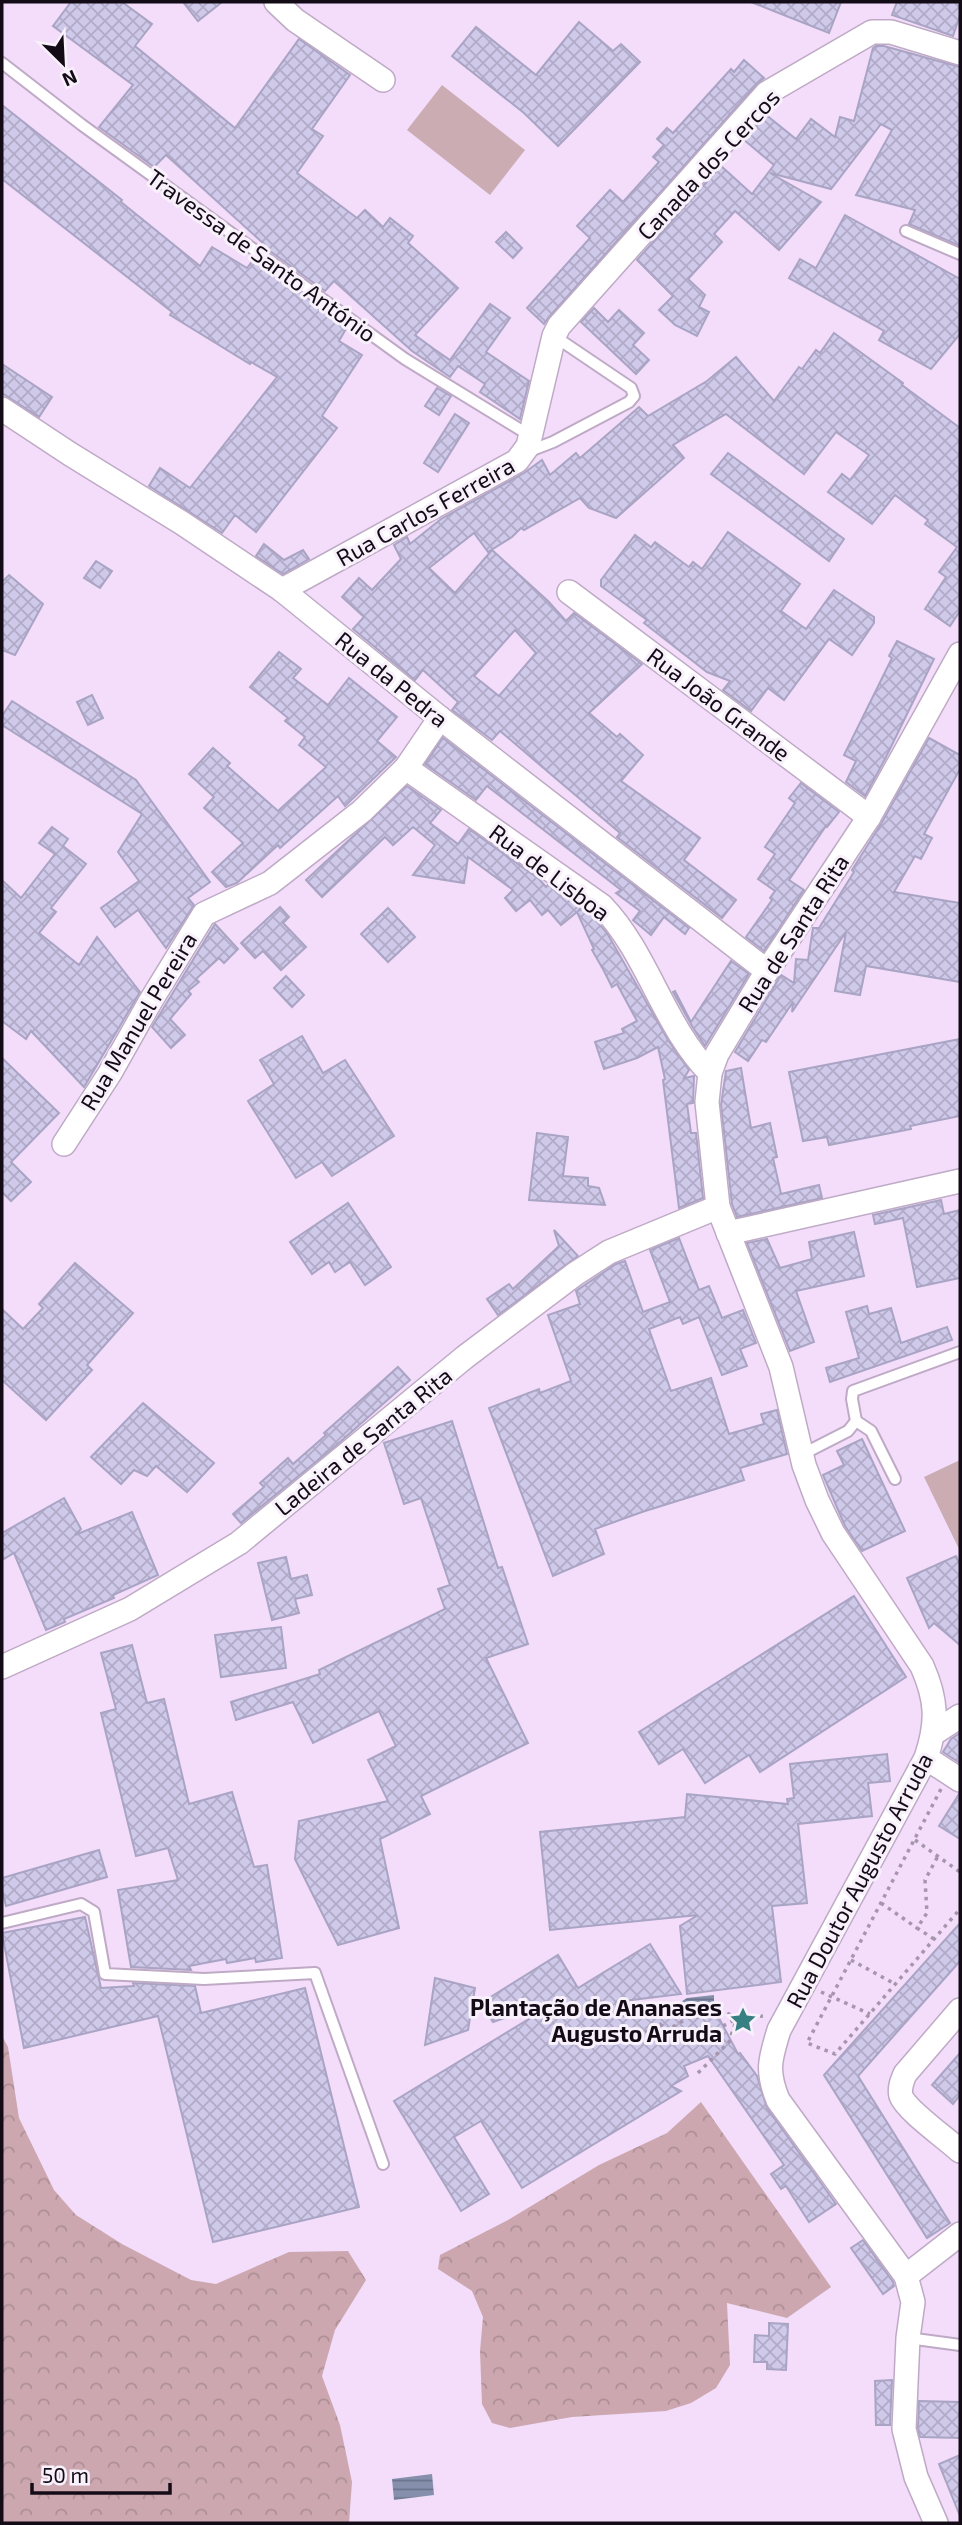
<svg xmlns="http://www.w3.org/2000/svg" width="962" height="2525" font-family="'Exo 2',sans-serif">
<style>
.forest{fill:url(#forest-crowns)}
.pitch{fill:#caacb2}
.water{fill:url(#water-rules)}
.building{fill:url(#building-cross-hatch);stroke:#aaa4c4;stroke-width:2;fill-rule:evenodd}
.lines{fill:none;stroke-linecap:round;stroke-linejoin:round}
.lane-casing{stroke:#bfaac6;stroke-width:14}
.street-casing{stroke:#bfaac6;stroke-width:26}
.path{stroke:#a695ac;stroke-width:3.5;stroke-dasharray:3.5 5;stroke-linecap:butt}
.lane{stroke:#fff;stroke-width:10}
.street{stroke:#fff;stroke-width:23}
.labels{text-anchor:middle;dominant-baseline:central;stroke-width:6;stroke-linejoin:round;paint-order:stroke}
.street-label{font-size:23px;fill:#130c16;stroke:#f8f0fb}
.poi-label{font-size:23px;font-weight:bold;fill:#130c16;stroke:#f8f0fb;text-anchor:end}
</style>
<defs>
<pattern id="forest-crowns" width="20" height="18" patternUnits="userSpaceOnUse" patternTransform="scale(1.75)"><rect width="20" height="18" fill="#cca7af"/><path d="M2 6a3 3 0 1 1 6 0M12 15a3 3 0 1 1 6 0" fill="none" stroke="#ae8f96"/></pattern>
<pattern id="water-rules" width="6" height="5" patternUnits="userSpaceOnUse" patternTransform="scale(1.75)"><rect width="6" height="5" fill="#8690ad"/><path d="M0 2.5h6" fill="none" stroke="#6c748c"/></pattern>
<pattern id="building-cross-hatch" width="8" height="8" patternUnits="userSpaceOnUse" patternTransform="scale(1.75)"><rect width="8" height="8" fill="#cfc9ea"/><path d="M0 0l8 8M0 8l8-8" fill="none" stroke="#b1abc8"/></pattern>
</defs>
<rect width="100%" height="100%" fill="#f3ddfa"/>
<g class="forest">
<polygon points="2,2036 8,2047 19,2118 54,2190 76,2215 122,2244 191,2280 216,2284 289,2252 348,2251 366,2280 335,2330 322,2376 340,2425 352,2482 349,2523 2,2523"/>
<polygon points="701,2102 831,2287 787,2318 727,2303 730,2365 716,2388 691,2403 666,2411 572,2417 510,2428 492,2423 482,2404 480,2351 483,2317 472,2291 438,2269 440,2255 508,2220 599,2165 667,2133"/>
</g>
<g class="pitch">
<polygon points="442,85 525,150 490,195 407,130"/>
<polygon points="960,1460 960,1551 924,1477"/>
</g>
<g class="water">
<polygon points="714,1995 714,2006 690,2009 670,2022 664,2013 687,1998"/>
<polygon points="432,2474 434,2495 394,2500 392,2479"/>
</g>
<g class="building">
<polygon points="71,2 122,2 152,24 135,46 235,128 299,39 350,75 312,129 323,136 297,173 357,218 365,210 383,227 390,218 413,236 408,243 458,288 415,335 434,349 450,360 490,304 510,318 486,352 529,381 520,419 480,392 485,384 458,366 450,377 412,351 334,281 325,291 263,246 264,244 166,155 154,167 99,127 133,85 53,26"/>
<polygon points="183,2 222,2 198,21"/>
<polygon points="751,2 841,2 829,33"/>
<polygon points="897,2 960,2 960,15 953,36 892,15"/>
<polygon points="579,22 613,51 621,44 640,62 558,146 524,113 452,56 476,27 536,75"/>
<polygon points="876,46 884,46 960,67 960,246 909,224 915,210 856,195 892,130 881,124 831,189 770,173 821,202 779,250 735,211 714,234 722,242 688,279 705,295 699,307 709,312 697,336 675,325 659,310 673,296 637,260 721,166 752,194 774,165 744,140 766,115 796,139 811,119 835,137 840,117 854,121 873,48"/>
<polygon points="744,60 764,78 757,84 549,317 544,324 527,308 590,238 577,226 610,190 623,202 659,162 653,157 664,145 657,139 667,128 673,133 731,69 734,72"/>
<polygon points="2,105 122,200 121,202 200,266 212,247 247,268 254,259 314,303 312,305 347,327 339,341 362,355 322,416 337,428 256,532 235,515 222,533 149,486 160,468 190,488 277,377 251,362 250,364 170,315 172,312 2,179"/>
<polygon points="845,215 960,279 960,334 931,369 879,340 884,331 789,278 800,259 816,268"/>
<polygon points="506,232 522,248 513,258 496,242"/>
<polygon points="594,308 608,322 619,310 644,333 633,345 649,360 636,374 581,322"/>
<path d="M834,333L903,383L902,385L960,428V611L950,626L925,609L946,577L939,572L957,547L925,524L928,520L895,495L872,524L828,492L842,474L850,480L869,455L836,432L804,474L726,414L673,445L684,458L616,518L589,508L580,498L524,530L521,528L512,537L488,552L474,533L429,568L455,593L492,550L548,601L566,621L574,613L642,664L589,713L617,737L620,734L643,755L621,781L700,838L684,860L736,900L722,918L617,837L620,833L500,731L492,740L452,710L458,702L423,670L415,680L353,629L364,617L342,597L359,578L372,590L401,559L394,545L407,537L410,544L441,519L524,473L542,460L550,475L576,453L580,458L639,407L648,416L707,381L736,357L774,401L799,367L802,369L816,350L820,353ZM515,630L536,653L499,696L474,676Z"/>
<polygon points="2,364 52,397 39,417 2,393"/>
<polygon points="437,388 451,396 439,415 425,406"/>
<polygon points="455,414 469,423 438,472 424,463"/>
<polygon points="728,453 844,539 829,561 711,474"/>
<polygon points="728,532 800,584 781,611 806,629 834,590 874,617 874,623 852,655 829,639 784,700 768,688 751,711 723,690 730,681 707,672 644,623 647,620 601,586 601,580 635,535 651,547 655,542 689,567 693,562 702,569"/>
<polygon points="264,544 284,560 303,550 309,559 283,574 256,556"/>
<polygon points="96,561 112,571 100,588 84,578"/>
<polygon points="9,575 43,604 15,655 2,650 2,582"/>
<polygon points="897,641 934,659 885,759 865,796 846,782 856,761 844,755 892,658 889,656"/>
<polygon points="279,652 301,669 293,678 328,705 349,678 397,717 377,741 396,757 345,806 338,796 280,848 278,845 237,883 226,887 212,872 243,843 204,808 214,797 189,774 213,748 230,763 227,766 278,811 326,767 299,745 305,737 285,721 288,718 250,687"/>
<polygon points="92,695 103,718 88,725 77,702"/>
<polygon points="12,701 136,780 210,882 188,898 194,905 166,948 138,910 115,927 101,908 139,881 118,852 142,814 2,725 2,716"/>
<polygon points="443,738 689,928 685,934 664,917 651,935 633,920 640,911 616,893 621,890 487,786 476,800 425,764"/>
<polygon points="929,738 960,755 960,769 924,834 932,838 921,859 915,856 894,892 960,903 960,982 866,966 860,995 835,991 846,932 792,1012 793,1002 766,1042 762,1040 748,1061 735,1052 781,975 794,983 796,959 808,960 813,928 819,928 854,872 852,870 881,824"/>
<polygon points="801,783 839,812 827,827 826,826 789,880 804,890 764,951 746,937 772,900 770,898 775,891 758,879 775,854 765,847 795,803 789,798"/>
<polygon points="407,786 441,810 430,823 458,844 469,829 539,879 546,887 548,885 581,908 578,911 582,909 592,916 607,933 668,1040 689,1070 684,1078 694,1076 693,1103 687,1104 691,1133 696,1133 703,1198 679,1208 663,1080 665,1079 658,1047 637,1058 604,1069 595,1042 624,1033 622,1029 637,1021 617,984 612,987 604,971 592,950 594,949 577,912 561,925 548,910 542,915 530,900 516,911 505,898 513,890 468,857 464,883 413,875 435,845 413,827 393,845 385,837 322,897 306,880"/>
<polygon points="52,827 68,839 63,846 86,864 51,908 56,912 39,933 79,965 97,937 140,992 84,1087 31,1031 26,1039 2,1021 2,880 21,898 55,854 39,843"/>
<polygon points="280,907 289,917 283,923 306,947 281,970 263,951 255,958 241,943"/>
<polygon points="388,908 415,937 388,962 361,934"/>
<polygon points="215,924 238,949 224,963 219,958 196,979 199,982 188,991 191,994 170,1019 185,1035 171,1048 152,1027"/>
<polygon points="731,961 749,974 705,1046 692,1026 673,992 675,991 691,1022"/>
<polygon points="286,976 304,995 292,1007 274,988"/>
<polygon points="302,1036 323,1073 345,1060 394,1136 332,1176 322,1162 296,1178 248,1101 274,1084 260,1060"/>
<polygon points="960,1039 960,1116 910,1126 911,1129 829,1145 827,1137 803,1141 789,1072"/>
<polygon points="2,1058 59,1113 11,1162 31,1182 11,1201 2,1192"/>
<polygon points="741,1068 751,1128 770,1123 777,1157 773,1158 781,1194 819,1185 822,1198 737,1217 732,1204 721,1105 726,1071"/>
<polygon points="537,1133 568,1137 563,1176 588,1178 588,1186 599,1188 605,1205 529,1200"/>
<polygon points="941,1200 944,1214 960,1210 960,1278 917,1287 903,1218 875,1224 873,1215"/>
<polygon points="348,1203 391,1267 365,1285 350,1262 335,1272 329,1262 312,1274 290,1242"/>
<polygon points="554,1230 578,1256 498,1315 487,1299 509,1284 513,1289 559,1246"/>
<polygon points="854,1232 864,1276 796,1291 814,1342 790,1351 747,1243 767,1239 780,1268 812,1259 809,1242"/>
<polygon points="679,1238 699,1290 709,1286 722,1318 743,1310 756,1343 740,1349 747,1366 722,1375 699,1317 683,1324 680,1317 649,1329 671,1391 711,1378 729,1434 764,1424 761,1414 777,1410 787,1454 740,1468 744,1480 642,1512 595,1529 604,1554 553,1576 489,1408 539,1389 540,1393 571,1381 548,1315 580,1304 576,1291 616,1264 625,1261 643,1312 670,1302 650,1250"/>
<polygon points="75,1263 133,1313 87,1365 92,1370 46,1420 2,1380 2,1309 23,1329 43,1308 39,1304"/>
<polygon points="867,1306 869,1314 891,1308 901,1343 947,1327 952,1340 830,1382 826,1368 859,1358 846,1312"/>
<polygon points="398,1367 410,1380 339,1443 241,1523 233,1514 264,1487 260,1483 288,1458 293,1464 326,1435 324,1433"/>
<polygon points="143,1403 214,1463 187,1492 156,1466 147,1476 134,1470 121,1484 91,1457"/>
<polygon points="452,1421 498,1568 502,1567 528,1644 486,1658 528,1743 421,1796 430,1814 380,1839 399,1928 338,1945 295,1859 299,1821 388,1801 368,1760 396,1746 379,1711 313,1743 293,1702 236,1720 231,1702 320,1674 319,1670 445,1609 438,1589 450,1585 421,1498 404,1504 384,1443"/>
<polygon points="862,1439 905,1531 862,1551 845,1526 823,1475 844,1465 837,1451"/>
<polygon points="64,1498 81,1529 75,1535 132,1512 158,1575 113,1595 114,1598 64,1619 65,1622 46,1630 14,1553 2,1560 2,1533"/>
<polygon points="956,1556 960,1565 960,1645 934,1623 929,1628 907,1578"/>
<polygon points="286,1557 291,1579 307,1575 312,1595 295,1599 299,1613 272,1620 258,1563"/>
<polygon points="854,1596 906,1677 760,1772 749,1755 705,1783 683,1749 659,1764 639,1732"/>
<polygon points="281,1627 286,1668 221,1677 215,1635"/>
<polygon points="132,1645 147,1703 164,1699 189,1804 232,1792 254,1867 267,1865 282,1958 256,1962 255,1958 227,1963 226,1959 189,1966 191,1970 131,1967 118,1890 178,1880 168,1848 136,1856 101,1713 116,1709 101,1653"/>
<polygon points="960,1733 960,1763 943,1752 951,1739"/>
<polygon points="887,1754 890,1781 868,1783 872,1816 798,1824 807,1903 772,1906 781,1982 687,1994 680,1926 698,1915 550,1930 540,1832 685,1817 687,1794 788,1804 787,1799 794,1798 790,1764"/>
<polygon points="959,1794 960,1794 960,1839 939,1826"/>
<polygon points="99,1850 107,1877 6,1906 2,1890 2,1878"/>
<polygon points="85,1917 101,1988 134,1986 133,1983 195,1986 201,2013 305,1988 359,2207 213,2242 158,2016 24,2048 2,1933"/>
<polygon points="960,1923 960,1961 858,2076 950,2223 927,2238 824,2075"/>
<polygon points="650,1944 681,1994 616,2002 617,2016 719,2018 738,2054 740,2053 757,2076 767,2108 836,2204 809,2222 786,2186 781,2189 771,2174 784,2165 708,2056 684,2066 688,2076 671,2086 681,2091 522,2188 481,2121 454,2137 489,2194 461,2211 394,2101 537,2014 534,2008 493,2022 481,2003 558,1955 578,1988"/>
<polygon points="435,1978 475,1988 468,2030 425,2045"/>
<polygon points="960,2053 960,2095 953,2104 932,2085"/>
<polygon points="863,2240 893,2282 894,2286 883,2294 851,2248"/>
<polygon points="769,2323 788,2324 786,2370 767,2369 767,2362 754,2362 755,2335 769,2336"/>
<polygon points="892,2380 890,2425 876,2425 875,2381"/>
<polygon points="919,2401 960,2402 960,2438 920,2437 918,2428"/>
<polygon points="960,2455 960,2516 939,2464"/>
</g>
<g class="lines">
<g class="lane-casing">
<g id="lane">
<polyline points="2,63 82,125 405,359 529,435"/>
<polyline points="906,231 960,254"/>
<polyline points="527,452 553,442 629,402 634,396 631,388 554,336"/>
<polyline points="856,1421 871,1431 895,1479"/>
<polyline points="801,1455 848,1431 856,1421 852,1399 853,1391 960,1352"/>
<polyline points="2,1923 81,1904 94,1912 105,1974 204,1979 315,1973 383,2164"/>
<polyline points="908,2338 960,2345"/>
</g>
</g>
<g class="street-casing">
<g id="street">
<polyline points="276,2 295,20 383,80"/>
<polyline points="2,409 70,454 182,523 282,590 440,718 767,971"/>
<polyline points="282,590 517,461 528,446 554,336 559,326 767,93 872,32 891,32 960,53"/>
<polyline points="569,592 869,817"/>
<path d="M406,768L602,906C648,954 663,1025 710,1073"/>
<polyline points="64,1144 110,1073 150,1002 204,914 270,883 362,811 406,768 440,718"/>
<polyline points="728,1233 960,1181"/>
<polyline points="2,1667 130,1609 239,1543 465,1357 575,1274 609,1252 718,1207"/>
<polyline points="934,1733 960,1716"/>
<polyline points="926,1758 960,1780"/>
<path d="M960,2010L905,2074C902,2081 899,2088 901,2096C906,2110 947,2139 960,2151"/>
<polyline points="906,2276 960,2234"/>
<path d="M936,2523L916,2477L904,2429L908,2338L913,2302L906,2276L778,2100C766,2071 770,2059 779,2030L926,1758C938,1722 937,1700 922,1666L833,1533L817,1500L804,1465L781,1367L718,1207L707,1102L710,1073L717,1054L767,971L869,817L960,654"/>
</g>
</g>
<g class="path">
<polyline points="941,1789 807,2043 835,2054 960,1909"/>
<polyline points="915,1840 960,1872"/>
<polyline points="881,1903 917,1928"/>
<polyline points="934,1939 917,1928 927,1913 925,1880 938,1856"/>
<polyline points="851,1960 895,1984"/>
<polyline points="821,1992 870,2014"/>
<polyline points="723,2026 736,2019"/>
<polyline points="638,2037 660,2024 666,2031 693,2015 718,2009 737,2018 763,2016"/>
<polyline points="698,2073 729,2042 737,2018"/>
</g>
<use href="#lane" class="lane"/>
<use href="#street" class="street"/>
</g>
<defs>
<g id="sight-bare" transform="scale(2.1)"><path d="M0-6L1.8-2.2L6-1.7L2.9 1.2L3.7 5.4L0 3.3L-3.7 5.4L-2.9 1.2L-6-1.7L-1.8-2.2Z" fill="#367f83" stroke="#f8f0fb" stroke-width="2.5" paint-order="stroke"/></g>
</defs>
<g fill-rule="evenodd">
<use href="#sight-bare" x="743" y="2020"/>
</g>
<g class="labels">
<g class="street-label">
<text transform="translate(708 164) rotate(-47)">Canada dos Cercos</text>
<text transform="translate(262 255) rotate(36)">Travessa de Santo António</text>
<text transform="translate(425 511) rotate(-29)">Rua Carlos Ferreira</text>
<text transform="translate(392 679) rotate(39)">Rua da Pedra</text>
<text transform="translate(719 704) rotate(37)">Rua João Grande</text>
<text transform="translate(550 872) rotate(37)">Rua de Lisboa</text>
<text transform="translate(793 933) rotate(-57)">Rua de Santa Rita</text>
<text transform="translate(138 1021) rotate(-59)">Rua Manuel Pereira</text>
<text transform="translate(363 1441) rotate(-39)">Ladeira de Santa Rita</text>
<text transform="translate(859 1880) rotate(-62)">Rua Doutor Augusto Arruda</text>
</g>
<g class="poi-label">
<text x="722" y="2007">Plantação de Ananases<tspan x="722" dy="26">Augusto Arruda</tspan></text>
</g>
</g>
<rect width="962" height="2525" fill="none" stroke="#130c16" stroke-width="7"/>
<g transform="translate(63 63) rotate(156)" stroke="#f8f0fb" stroke-width="5" paint-order="stroke">
<path d="M0-5L12 26L0 18L-12 26Z" fill="#130c16"/>
<text y="-10" font-size="19" font-weight="bold" text-anchor="middle" fill="#130c16">N</text>
</g>
<path d="M32 2483v10h138v-10" fill="none" stroke="#130c16" stroke-width="3.5"/>
<text x="42" y="2483" font-size="21" fill="#130c16" stroke="#f8f0fb" stroke-width="5" paint-order="stroke">50 m</text>
</svg>
